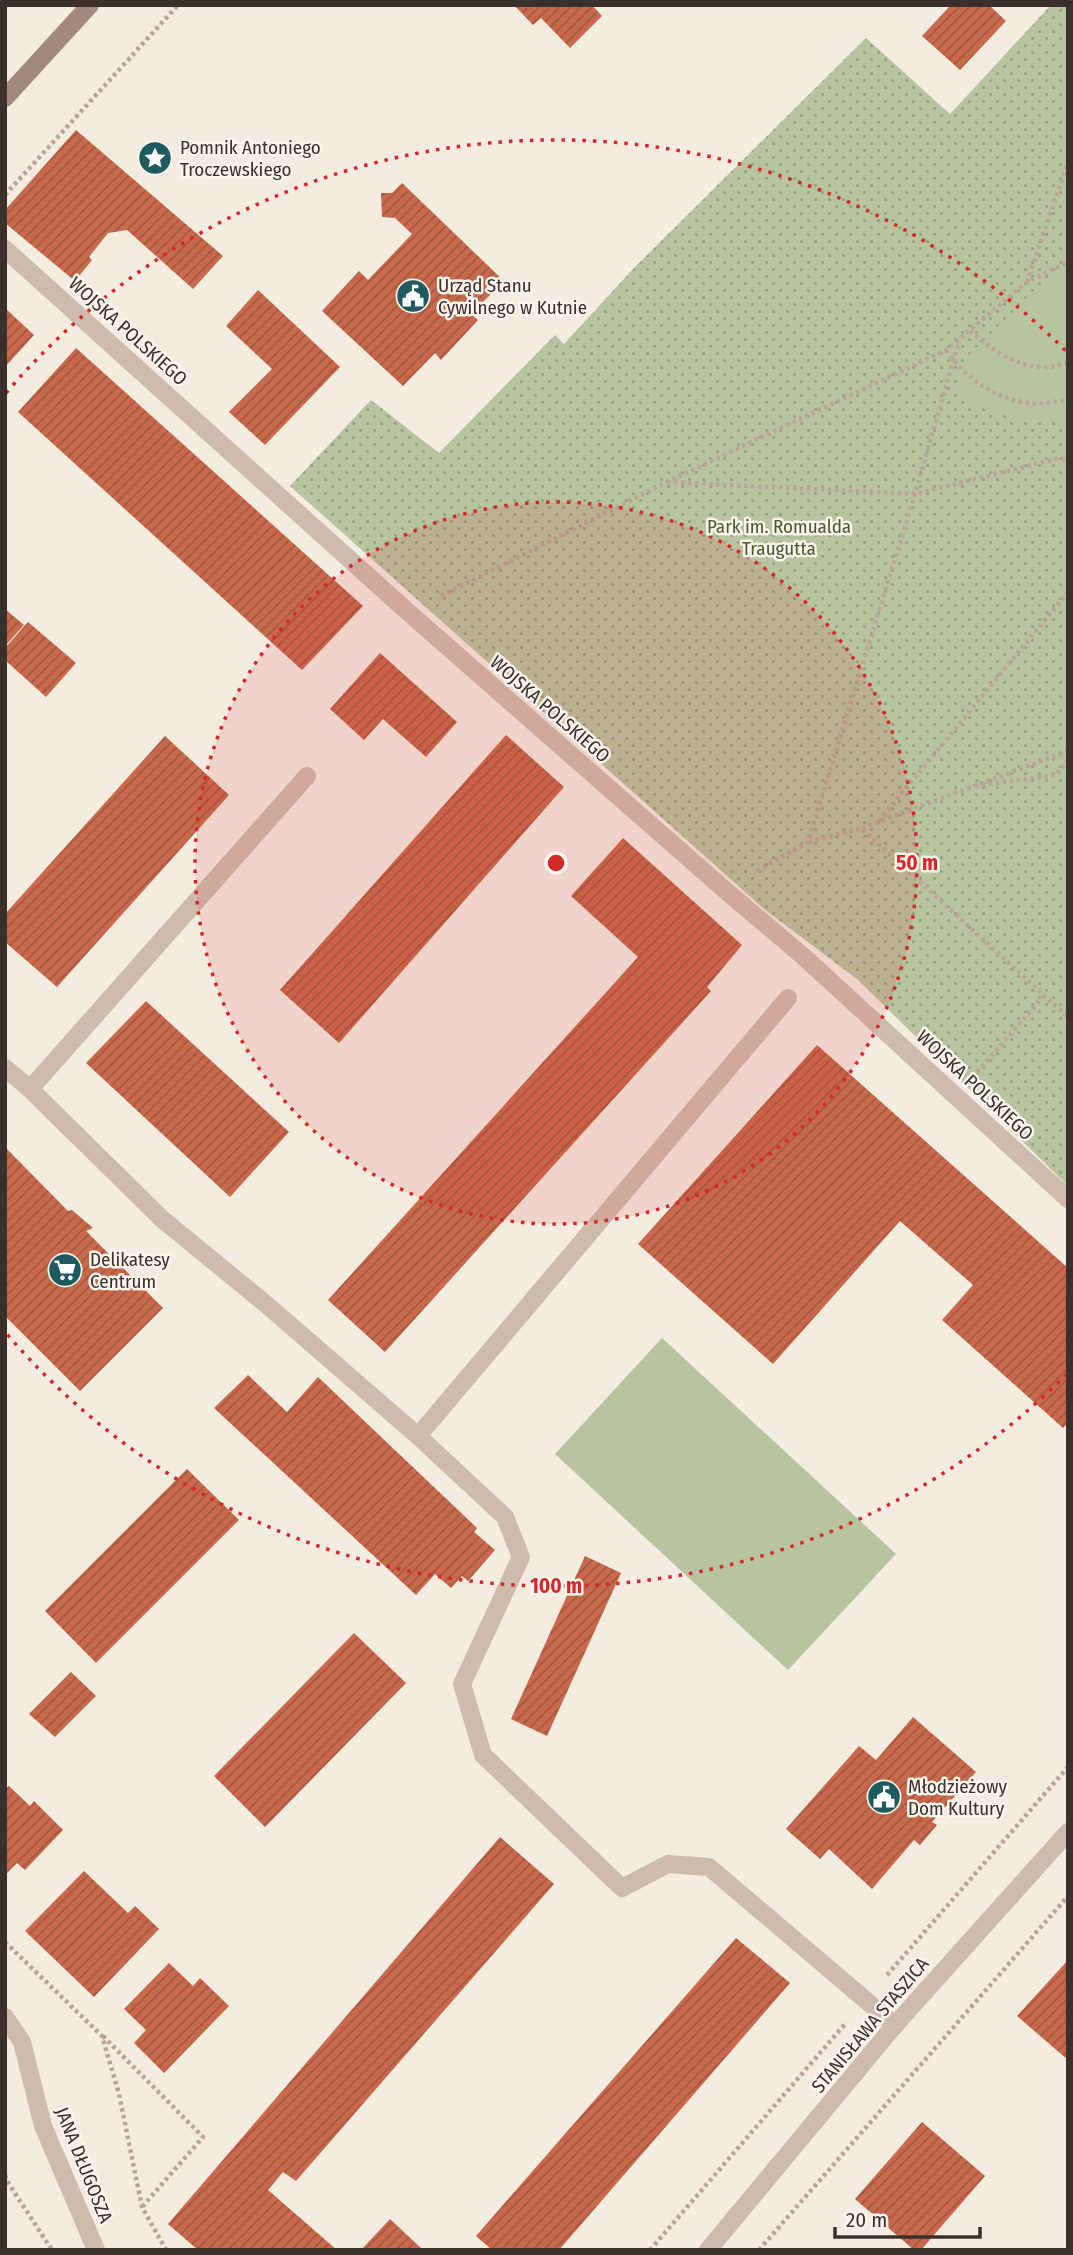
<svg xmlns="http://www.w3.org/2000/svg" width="1073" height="2255" font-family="'Fira Sans Condensed',sans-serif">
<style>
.park{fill:url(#park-dots)}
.garden{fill:#b8c4a0}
.building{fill:url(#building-hatch)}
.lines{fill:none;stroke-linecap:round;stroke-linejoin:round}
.path{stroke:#b9a596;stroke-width:4.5;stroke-dasharray:3.5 3.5;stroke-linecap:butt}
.street{stroke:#cdbbac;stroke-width:18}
.secondary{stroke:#a18a7d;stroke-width:18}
.ring{fill:none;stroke:#d62828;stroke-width:3.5;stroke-dasharray:3.5 7}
.labels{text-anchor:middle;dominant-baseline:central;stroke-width:5;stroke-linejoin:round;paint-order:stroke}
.poi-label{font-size:19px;fill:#3b302b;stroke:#fbf5ee;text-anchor:start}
.street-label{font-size:19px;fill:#3b302b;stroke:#fbf5ee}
.park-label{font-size:19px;fill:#4a5a2e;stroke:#fbf5ee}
.centre{fill:#d62828;stroke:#fbf5ee;stroke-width:3.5}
.ring-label{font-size:21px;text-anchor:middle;font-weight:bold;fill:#d62828;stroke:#fbf5ee;stroke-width:5;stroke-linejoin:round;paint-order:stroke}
</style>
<defs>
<pattern id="park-dots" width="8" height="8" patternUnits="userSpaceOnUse" patternTransform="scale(1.75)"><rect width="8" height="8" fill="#b8c4a0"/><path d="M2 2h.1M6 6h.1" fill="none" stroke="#97a083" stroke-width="1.8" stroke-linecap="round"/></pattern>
<pattern id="building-hatch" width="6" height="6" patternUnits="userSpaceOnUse" patternTransform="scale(1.75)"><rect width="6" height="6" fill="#c8694b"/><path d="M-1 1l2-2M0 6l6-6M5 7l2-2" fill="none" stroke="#a4573f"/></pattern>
</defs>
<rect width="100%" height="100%" fill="#f4ebe1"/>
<polygon class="park" points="1051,5 1068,5 1068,1186 857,979 764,909 290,486 371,400 439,453 555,335 564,344 634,268 866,38 950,114"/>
<g class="garden">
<polygon points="1068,272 1068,419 1028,422 982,408 954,391 965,359 1040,285"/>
<polygon points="662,1338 896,1554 788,1670 555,1454"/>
</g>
<g class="building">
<polygon points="514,5 592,5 602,16 570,48 541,18 533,25"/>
<polygon points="951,5 989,5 1006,21 960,70 922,36"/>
<polygon points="76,130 223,256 193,289 127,230 108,233 89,257 92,260 75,281 5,223 5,210"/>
<polygon points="402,183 504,281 471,314 478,320 441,360 435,353 403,386 322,311 359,271 368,280 412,234 395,218 382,217 381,193 392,193"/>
<polygon points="258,290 340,367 265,445 229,412 272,369 226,326"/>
<polygon points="5,308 34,335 5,367"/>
<polygon points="76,348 363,606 302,670 18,412"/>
<polygon points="5,609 24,625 5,646"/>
<polygon points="28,622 76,663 46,697 5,660 5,648"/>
<polygon points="380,653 457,722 426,757 383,719 364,740 330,709"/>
<polygon points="506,735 564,787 339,1043 280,990"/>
<polygon points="165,736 229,795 57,987 5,942 5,914"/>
<polygon points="623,838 742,945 707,987 711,991 385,1352 328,1300 638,957 571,896"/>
<polygon points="146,1001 289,1132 230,1197 86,1063"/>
<polygon points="817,1045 1068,1268 1068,1423 1063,1428 942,1320 973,1285 900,1221 773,1364 638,1244"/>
<polygon points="5,1147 68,1211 72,1210 93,1228 86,1231 163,1308 80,1391 5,1316"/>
<polygon points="248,1375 287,1412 318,1377 477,1528 474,1532 495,1550 468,1581 462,1576 451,1588 435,1574 416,1595 214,1408"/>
<polygon points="187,1469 239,1520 96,1663 45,1611"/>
<polygon points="585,1556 621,1573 547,1736 511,1719"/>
<polygon points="354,1633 406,1683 265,1827 214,1776"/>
<polygon points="71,1672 96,1696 55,1737 29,1714"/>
<polygon points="913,1717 976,1772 932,1822 937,1825 920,1845 914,1840 872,1889 829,1849 820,1859 786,1829 859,1746 876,1760"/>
<polygon points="9,1786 30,1806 34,1801 63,1830 25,1870 17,1863 5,1875 5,1789"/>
<polygon points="500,1837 554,1884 296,2181 283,2172 268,2190 337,2250 198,2250 168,2224"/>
<polygon points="84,1871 128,1913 135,1906 159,1929 94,1997 25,1931"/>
<polygon points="736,1938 790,1983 559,2250 492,2250 476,2236"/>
<polygon points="1068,1960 1068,2060 1017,2016"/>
<polygon points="169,1963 193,1986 200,1978 229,2006 164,2073 134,2043 146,2030 124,2009"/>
<polygon points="922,2122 985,2176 921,2250 914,2250 855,2199"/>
<polygon points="390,2219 423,2250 361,2250"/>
</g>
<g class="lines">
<g class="path">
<polyline points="5,195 178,5"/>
<polyline points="1027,282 1068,162"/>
<path d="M970,331C997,354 1031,378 1068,362"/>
<path d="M946,350C966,378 993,398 1028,403C1041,405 1055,401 1068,400"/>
<polyline points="667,482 915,494 1056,459 1068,459"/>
<polyline points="441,596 667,482 946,350 1027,282 1068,262"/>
<polyline points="975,786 1056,775 1068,760"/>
<polyline points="879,821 1068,592"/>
<polyline points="862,828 1068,751"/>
<polyline points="809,842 861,828 1068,1017"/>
<polyline points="757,871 808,842 915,494 959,341"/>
<polyline points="977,1072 1044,996"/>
<polyline points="5,1942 102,2036 119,2094 142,2207 166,2250"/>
<polyline points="887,1975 1068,1767"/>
<polyline points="103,2036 203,2137 142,2207"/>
<polyline points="5,2175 7,2181 52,2250"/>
<polyline points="650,2250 845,2024"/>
<polyline points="759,2250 1068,1896"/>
</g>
<g class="street">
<polyline points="5,249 408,612 725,890 804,957 1068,1199"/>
<polyline points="5,1068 30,1089 162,1219 267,1305 418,1436 505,1517 521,1557 462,1684 483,1755 622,1888 668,1864 709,1867 895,2025"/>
<polyline points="30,1089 307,776"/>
<polyline points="418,1436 788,998"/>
<polyline points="5,2017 22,2042 43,2126 96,2250"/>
<polyline points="708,2250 895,2025 1068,1832"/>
</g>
<polyline class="secondary" points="5,98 90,5"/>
</g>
<circle cx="556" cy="863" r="361" fill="#d62828" fill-opacity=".12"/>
<g class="ring">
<circle cx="556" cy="863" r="361"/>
<path d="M1067 1374A723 723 0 0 1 6 1333M6 393A723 723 0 0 1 1067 352"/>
</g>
<defs>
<g id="sight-disc" transform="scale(1.75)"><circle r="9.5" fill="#1f5a5e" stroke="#fbf5ee"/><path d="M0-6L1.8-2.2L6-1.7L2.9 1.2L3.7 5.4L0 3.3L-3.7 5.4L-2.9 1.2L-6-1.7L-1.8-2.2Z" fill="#fff"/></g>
<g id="civic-disc" transform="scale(1.75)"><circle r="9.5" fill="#1f5a5e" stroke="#fbf5ee"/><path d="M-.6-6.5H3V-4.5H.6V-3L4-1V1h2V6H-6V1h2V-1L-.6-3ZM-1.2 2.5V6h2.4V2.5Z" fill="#fff"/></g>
<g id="supermarket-disc" transform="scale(1.75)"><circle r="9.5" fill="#1f5a5e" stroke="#fbf5ee"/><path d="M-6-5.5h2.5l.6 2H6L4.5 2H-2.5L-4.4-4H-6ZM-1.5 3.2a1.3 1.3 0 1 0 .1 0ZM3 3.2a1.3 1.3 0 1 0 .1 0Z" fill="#fff"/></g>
</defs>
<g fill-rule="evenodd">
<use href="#sight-disc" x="155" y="158"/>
<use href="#civic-disc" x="413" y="296"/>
<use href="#supermarket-disc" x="65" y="1270"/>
<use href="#civic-disc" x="884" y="1797"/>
</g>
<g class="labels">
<g class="poi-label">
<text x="180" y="147">Pomnik Antoniego<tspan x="180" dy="22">Troczewskiego</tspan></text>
<text x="438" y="285">Urząd Stanu<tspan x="438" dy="22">Cywilnego w Kutnie</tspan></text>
<text x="90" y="1259">Delikatesy<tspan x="90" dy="22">Centrum</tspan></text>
<text x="908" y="1786">Młodzieżowy<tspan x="908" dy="22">Dom Kultury</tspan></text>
</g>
<g class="street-label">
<text transform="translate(128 331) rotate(42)">WOJSKA POLSKIEGO</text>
<text transform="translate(550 709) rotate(41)">WOJSKA POLSKIEGO</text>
<text transform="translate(975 1085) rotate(43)">WOJSKA POLSKIEGO</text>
<text transform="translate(870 2025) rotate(-50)">STANISŁAWA STASZICA</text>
<text transform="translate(84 2165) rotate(68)">JANA DŁUGOSZA</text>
</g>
<g class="park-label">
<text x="779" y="526">Park im. Romualda<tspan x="779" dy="22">Traugutta</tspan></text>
</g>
</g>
<circle cx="556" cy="863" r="10" class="centre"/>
<g class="ring-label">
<text x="917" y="870">50 m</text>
<text x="556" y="1593">100 m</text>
</g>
<rect width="1073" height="2255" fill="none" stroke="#3b302b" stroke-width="14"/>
<path d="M835 2227v10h145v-10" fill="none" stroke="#3b302b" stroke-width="3.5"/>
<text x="846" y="2227" font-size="21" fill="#3b302b" stroke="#fbf5ee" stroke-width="5" paint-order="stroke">20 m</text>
</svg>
